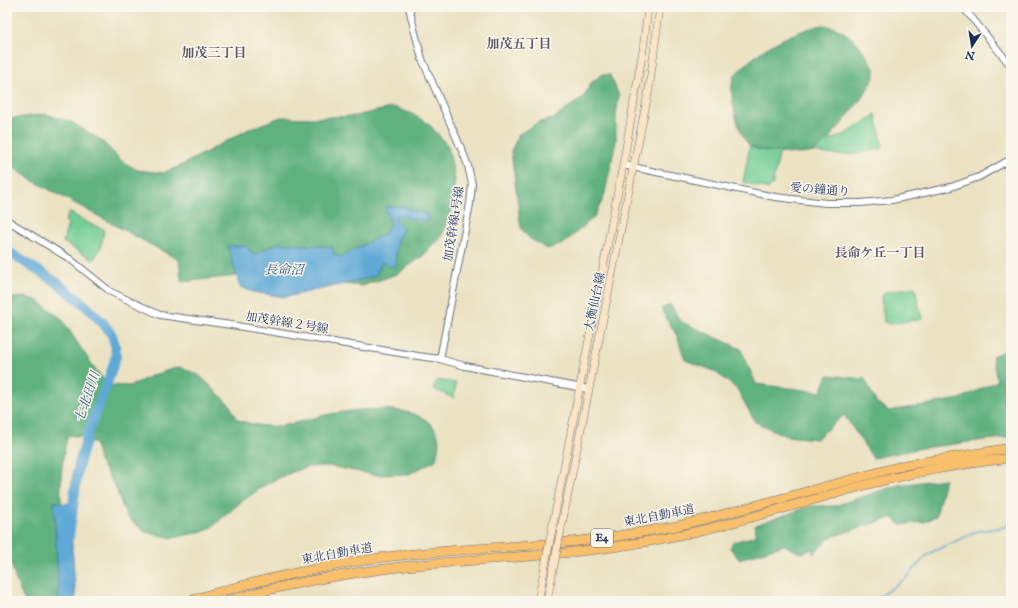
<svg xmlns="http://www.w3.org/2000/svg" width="1018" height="608" font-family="'IM FELL English','Noto Serif JP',serif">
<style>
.green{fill:#74ce94;stroke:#487e79}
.forest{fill:#5fb17e;stroke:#3d706e}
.water{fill:#5ea9d6;stroke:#3c6c9a}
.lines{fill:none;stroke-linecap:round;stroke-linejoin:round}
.stream{stroke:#5ea9d6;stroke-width:1.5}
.river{stroke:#5ea9d6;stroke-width:10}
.tertiary-casing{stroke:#646e81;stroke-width:8}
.secondary-casing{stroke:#646e81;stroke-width:8}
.motorway-casing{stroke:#646e81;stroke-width:10}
.tertiary{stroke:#fff;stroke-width:6}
.secondary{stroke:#fce5c4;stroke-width:7}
.motorway{stroke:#f8bf6c;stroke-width:9}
.secondary-bridge-casing{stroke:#646e81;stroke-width:8;stroke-linecap:butt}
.secondary-bridge{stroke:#fce5c4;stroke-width:7}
.labels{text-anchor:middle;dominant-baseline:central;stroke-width:3;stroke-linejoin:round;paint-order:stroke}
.shield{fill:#fbf7ec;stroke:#5e6b89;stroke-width:1}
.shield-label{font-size:11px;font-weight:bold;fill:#1b2f5e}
.street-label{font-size:12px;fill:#1b2f5e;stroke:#fbf7ec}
.neighbourhood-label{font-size:13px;font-weight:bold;fill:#5f5467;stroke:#fbf7ec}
.water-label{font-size:13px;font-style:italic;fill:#325a88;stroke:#fbf7ec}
</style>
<rect width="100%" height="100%" fill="#fbf7ec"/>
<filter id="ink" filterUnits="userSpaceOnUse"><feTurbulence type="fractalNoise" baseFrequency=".025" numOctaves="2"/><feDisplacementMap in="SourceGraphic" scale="8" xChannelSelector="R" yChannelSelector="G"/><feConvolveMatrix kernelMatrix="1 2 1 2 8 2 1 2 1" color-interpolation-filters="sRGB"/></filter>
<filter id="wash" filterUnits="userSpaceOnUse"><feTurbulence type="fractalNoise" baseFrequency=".012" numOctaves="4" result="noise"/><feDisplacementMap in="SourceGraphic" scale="16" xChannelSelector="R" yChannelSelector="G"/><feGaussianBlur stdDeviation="0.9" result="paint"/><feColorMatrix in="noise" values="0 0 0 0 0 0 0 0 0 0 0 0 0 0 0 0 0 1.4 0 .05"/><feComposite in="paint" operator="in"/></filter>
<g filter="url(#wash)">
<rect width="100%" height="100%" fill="#ebe2c2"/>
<g class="green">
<path d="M876,114L883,148L855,154L837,155L785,149L779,156L772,186L768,189L743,182L753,129C770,131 819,142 833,139C849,134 862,123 876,114Z"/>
<polygon points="69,212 90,224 104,229 101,247 94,260 63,242 68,224 65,221"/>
<polygon points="915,287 922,319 889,324 884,322 881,297 885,292"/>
<polygon points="437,380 456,383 454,398 433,389"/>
</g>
<g class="forest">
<path d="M822,25C834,26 848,33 856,42C861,47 865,54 869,60C871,64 875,68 875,73C875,85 826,146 814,151C804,156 790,153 778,152C771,152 759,151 752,147C738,139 727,90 734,76C736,73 740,70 742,68C764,46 792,32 822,25Z"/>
<polygon points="602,74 610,75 619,95 616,116 616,141 604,197 594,217 563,244 547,249 529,238 521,228 511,151 519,134 539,122 553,119 584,96 591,83"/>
<polygon points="394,107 412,114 429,124 448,146 455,179 451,213 440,239 423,256 397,274 362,286 316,281 237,276 181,282 179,260 30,179 7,163 7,119 45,114 71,122 101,140 122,161 137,170 163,173 182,165 249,129 281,117 311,118 355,116"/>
<path d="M26,297L37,300L61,318L93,366L108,385L130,386L153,375L179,367L199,375L229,404L238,420C251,424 263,427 277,426C295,425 313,417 330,414C358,409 423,401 437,433C441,441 437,452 436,460L409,474L375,475L329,466L308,467L295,471L270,482L241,502L208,530L173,538L145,532L126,516L115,486L99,461L95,444L83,437L68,435C53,489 65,546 72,601H25C14,581 11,563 7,540V298Z"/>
<polygon points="670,304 680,321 741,349 756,384 821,392 828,375 865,379 876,402 889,411 960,399 997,381 992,356 1011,348 1011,437 922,448 873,458 844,415 816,439 786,436 755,422 737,389 714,371 685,360 677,336 661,309"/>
<polygon points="945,479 936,516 924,522 900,525 893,517 831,537 813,554 814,549 800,553 784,545 739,559 730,548 733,542 756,536 755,525 811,506 834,506 898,485"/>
</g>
<g class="water">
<polygon points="401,206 427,215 429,222 396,215 395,220 403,229 397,240 395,267 391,267 382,262 376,275 358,281 285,297 253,292 240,287 228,246 246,246 254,255 278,243 332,247 334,254 341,257 384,234 391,223 385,207"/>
<polygon points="54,502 69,504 76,601 59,601"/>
</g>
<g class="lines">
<polyline class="stream" points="873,601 906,578 925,557 932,552 978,531 1000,528 1011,525"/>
<polyline class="river" points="7,251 56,282 85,305 103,323 112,335 115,345 116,356 109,378 89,430 78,468 69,537"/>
</g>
</g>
<g filter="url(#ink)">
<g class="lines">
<g class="tertiary-casing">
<g id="tertiary">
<polyline points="409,7 414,29 422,59 464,155 468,166 472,184 470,204 440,359"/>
<polyline points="963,7 1011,66"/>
<polyline points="623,165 775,197 826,203 860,203 892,200 951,187 979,177 1011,159"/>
<polyline points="7,220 70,259 111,292 160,315 231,325 418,356 440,359 465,366 588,389"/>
</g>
</g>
<g class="secondary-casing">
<g id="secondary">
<polyline points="552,529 623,165 643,50 648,7"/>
<polyline points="561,529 649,89 660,7"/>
<polyline points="538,601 544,571"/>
<polyline points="547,601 553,570"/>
</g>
</g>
<g class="motorway-casing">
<g id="motorway">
<path d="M189,601C248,582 309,569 371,559C440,549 510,548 579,541L612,537L677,526L713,517L905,465L1011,448"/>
<path d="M227,601C286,583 348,573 408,566C487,558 566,556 644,542C722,529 797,503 873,483C919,471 964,463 1011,458"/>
</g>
</g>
<use href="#tertiary" class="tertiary"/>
<use href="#secondary" class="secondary"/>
<use href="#motorway" class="motorway"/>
<g class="secondary-bridge-casing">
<g id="secondary-bridge">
<polyline points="553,570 561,529"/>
<polyline points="544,571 552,529"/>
</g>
</g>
<use href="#secondary-bridge" class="secondary-bridge"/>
</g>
</g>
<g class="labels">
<rect class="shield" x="591" y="529" width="22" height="18" rx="3"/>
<g class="shield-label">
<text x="602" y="538">E4</text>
</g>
<g class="street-label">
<text transform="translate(820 190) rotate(4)">愛の鐘通り</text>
<text transform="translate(454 224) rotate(-81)">加茂幹線1号線</text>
<text transform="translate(595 302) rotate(-78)">大衡仙台線</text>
<text transform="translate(287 323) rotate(9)">加茂幹線２号線</text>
<text transform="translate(659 516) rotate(-11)">東北自動車道</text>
<text transform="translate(337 554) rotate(-10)">東北自動車道</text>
</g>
<g class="neighbourhood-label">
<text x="519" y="44">加茂五丁目</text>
<text x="214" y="53">加茂三丁目</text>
<text x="880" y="253">長命ケ丘一丁目</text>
</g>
<g class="water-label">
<text x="284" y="270">長命沼</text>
<text transform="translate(88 397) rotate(-71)">七北田川</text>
</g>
</g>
<rect width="1018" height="608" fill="none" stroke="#fbf7ec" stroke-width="24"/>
<g transform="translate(972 46) rotate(192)" stroke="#fbf7ec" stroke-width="3" paint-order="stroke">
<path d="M0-3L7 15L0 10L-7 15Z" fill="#1b2f5e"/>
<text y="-6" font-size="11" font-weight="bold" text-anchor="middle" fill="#1b2f5e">N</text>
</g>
</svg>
